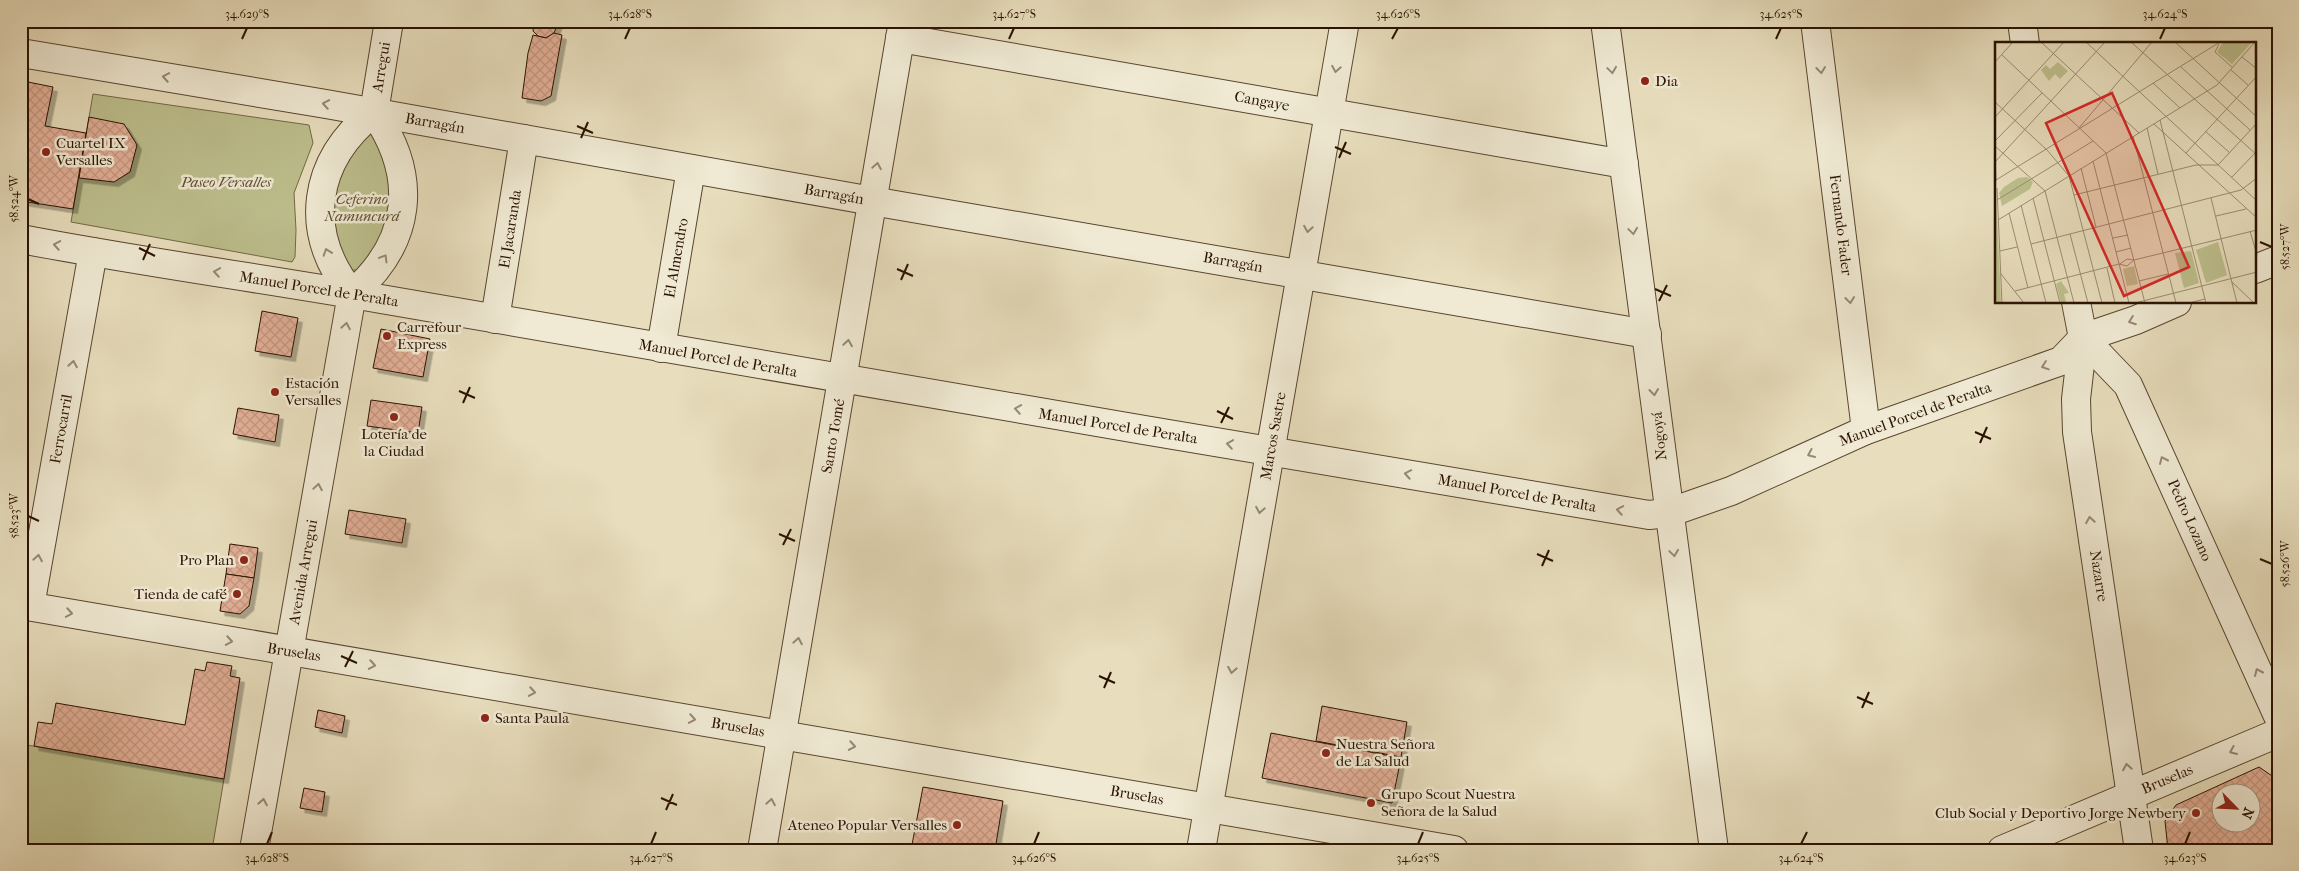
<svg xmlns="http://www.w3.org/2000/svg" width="2299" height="871" font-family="'IM FELL French Canon',serif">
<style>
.green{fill:#bdbf8d;stroke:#746846}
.building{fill:url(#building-cross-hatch);stroke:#2a1200;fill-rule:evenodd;filter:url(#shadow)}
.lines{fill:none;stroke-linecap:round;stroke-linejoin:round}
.minor-casing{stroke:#5a452f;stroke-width:30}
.minor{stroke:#f0ead4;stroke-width:28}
.oneway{stroke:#978975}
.ticks{fill:none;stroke:#2a1200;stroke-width:2}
.poi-dot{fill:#8f2418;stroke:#f0ead4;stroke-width:2}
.labels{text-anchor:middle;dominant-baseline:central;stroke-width:5;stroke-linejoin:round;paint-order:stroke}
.street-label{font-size:15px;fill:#2a1200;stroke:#f0ead4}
.poi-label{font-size:15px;fill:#2a1200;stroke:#f0ead4;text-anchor:start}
.park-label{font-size:15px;font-style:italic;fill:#5d4f31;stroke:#f0ead4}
.inset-road{fill:none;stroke:#9c8c71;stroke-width:1}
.view{fill:#d62828;fill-opacity:0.15;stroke:#d62828;stroke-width:2.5}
.inset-edge{fill:none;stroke:#2a1200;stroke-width:2.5}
.neatline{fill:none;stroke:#2a1200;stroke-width:2}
.ticks-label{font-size:12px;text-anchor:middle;fill:#2a1200}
</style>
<defs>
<pattern id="building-cross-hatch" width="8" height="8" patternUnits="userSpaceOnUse" patternTransform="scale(1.25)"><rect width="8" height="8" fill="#e3af97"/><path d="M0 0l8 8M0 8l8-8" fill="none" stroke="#c39680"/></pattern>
<filter id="shadow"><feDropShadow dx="4.5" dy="4.5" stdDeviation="0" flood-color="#0004"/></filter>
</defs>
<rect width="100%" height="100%" fill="#e8debd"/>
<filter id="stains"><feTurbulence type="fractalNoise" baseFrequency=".004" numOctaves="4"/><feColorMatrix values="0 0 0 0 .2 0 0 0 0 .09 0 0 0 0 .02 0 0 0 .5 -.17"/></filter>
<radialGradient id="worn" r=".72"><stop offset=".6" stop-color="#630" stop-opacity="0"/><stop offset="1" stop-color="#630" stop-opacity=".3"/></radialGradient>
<g class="green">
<polygon points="93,94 309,125 313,143 294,193 296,230 295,257 292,262 71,222"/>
<polygon points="368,134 376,135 392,156 389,227 358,270 347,270 338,261 332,200 339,173"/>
<polygon points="21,744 224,779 212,850 21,850"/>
</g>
<g class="building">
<polygon points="534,21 559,21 554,33 546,38 538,36 533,31"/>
<polygon points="554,33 562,35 551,96 541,101 522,98 528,53 533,35 546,38"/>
<polygon points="23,81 53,87 45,126 86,133 73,209 21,201"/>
<polygon points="89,117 124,124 137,145 130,172 114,182 79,178"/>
<polygon points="262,311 298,318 291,357 255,351"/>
<polygon points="381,329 430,339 423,377 373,368"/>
<polygon points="371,400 422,407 418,433 367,426"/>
<polygon points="238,408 279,415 275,442 233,434"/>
<polygon points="349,510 406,519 402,543 345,534"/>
<polygon points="230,544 258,548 254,578 226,574"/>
<polygon points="226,574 254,578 249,606 240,614 220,611"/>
<polygon points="207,662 232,666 230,676 240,678 224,779 34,746 38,722 52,724 56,703 185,725 195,669 205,671"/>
<polygon points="1322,706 1407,722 1401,757 1316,741"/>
<polygon points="318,710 345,716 342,733 315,727"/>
<polygon points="1271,733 1401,758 1392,803 1262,778"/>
<path d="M2259,767L2275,778L2278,784V850H2168L2165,821L2176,805ZM2222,794H2252V824H2222Z"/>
<polygon points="923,787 1003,801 995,850 911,850"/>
<polygon points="304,788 325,792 322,812 300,808"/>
</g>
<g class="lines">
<g class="minor-casing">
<g id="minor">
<polyline points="1605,21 1714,850"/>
<polyline points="1815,21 1866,430"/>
<polyline points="2022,21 2025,44"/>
<polyline points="900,38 1624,164"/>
<polyline points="21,53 326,104 895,205 1647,334"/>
<polyline points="374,112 389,21"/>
<path d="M21,239C141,262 261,278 381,299C804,373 1226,444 1649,515L1668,513L1731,491L1866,430L2061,361L2083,338L2136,320L2177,302"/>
<polyline points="2255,269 2278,260"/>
<path d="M352,294C302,232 312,161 374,112"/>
<polyline points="2076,302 2083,338 2076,399 2077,432 2139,850"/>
<polyline points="495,319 524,139"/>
<polyline points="2083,338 2128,385 2278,716"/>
<polyline points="661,348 691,169"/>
<polyline points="21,605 1454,850"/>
<polyline points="30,606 93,252"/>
<path d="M254,850L352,294C412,242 419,177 374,112"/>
<polyline points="762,850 903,21"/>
<polyline points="1201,850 1345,21"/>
<polyline points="2002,850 2278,733"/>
</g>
</g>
<use href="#minor" class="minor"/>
</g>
<defs><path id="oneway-chevron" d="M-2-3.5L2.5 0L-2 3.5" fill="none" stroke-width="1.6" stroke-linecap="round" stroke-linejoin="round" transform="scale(1.25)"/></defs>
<g class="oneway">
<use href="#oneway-chevron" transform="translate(1336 69) rotate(100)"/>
<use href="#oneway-chevron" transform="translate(1612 70) rotate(82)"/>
<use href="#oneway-chevron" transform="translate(1821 70) rotate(83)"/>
<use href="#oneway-chevron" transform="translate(166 77) rotate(-170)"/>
<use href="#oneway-chevron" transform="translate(326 104) rotate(-170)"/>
<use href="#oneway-chevron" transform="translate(877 166) rotate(-80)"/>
<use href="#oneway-chevron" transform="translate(1308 229) rotate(99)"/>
<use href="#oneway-chevron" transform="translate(1633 231) rotate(82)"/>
<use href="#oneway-chevron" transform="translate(57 245) rotate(-170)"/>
<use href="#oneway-chevron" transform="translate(327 252) rotate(-109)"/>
<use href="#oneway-chevron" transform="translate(384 258) rotate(-59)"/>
<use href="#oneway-chevron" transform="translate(217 272) rotate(-171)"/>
<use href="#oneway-chevron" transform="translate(1850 300) rotate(83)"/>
<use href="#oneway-chevron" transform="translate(2132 321) rotate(160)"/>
<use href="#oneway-chevron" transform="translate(346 326) rotate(-80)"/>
<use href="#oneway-chevron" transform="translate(848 343) rotate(-81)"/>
<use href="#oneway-chevron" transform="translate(73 364) rotate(-80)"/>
<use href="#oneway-chevron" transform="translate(2045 366) rotate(161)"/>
<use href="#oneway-chevron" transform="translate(1654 392) rotate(84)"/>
<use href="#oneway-chevron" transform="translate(1018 409) rotate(-171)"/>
<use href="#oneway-chevron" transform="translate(1230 444) rotate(-171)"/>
<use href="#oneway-chevron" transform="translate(1811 454) rotate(156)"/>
<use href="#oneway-chevron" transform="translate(2163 460) rotate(-114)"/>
<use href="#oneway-chevron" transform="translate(1408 474) rotate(-170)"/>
<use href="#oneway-chevron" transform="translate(318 487) rotate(-80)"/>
<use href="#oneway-chevron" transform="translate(1260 510) rotate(100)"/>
<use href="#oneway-chevron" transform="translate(1620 510) rotate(-170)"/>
<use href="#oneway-chevron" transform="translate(2090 520) rotate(-99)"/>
<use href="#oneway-chevron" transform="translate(1674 553) rotate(82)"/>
<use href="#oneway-chevron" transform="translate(38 558) rotate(-80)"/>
<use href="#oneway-chevron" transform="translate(69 613) rotate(10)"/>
<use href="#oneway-chevron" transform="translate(229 641) rotate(10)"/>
<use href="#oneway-chevron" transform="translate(798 641) rotate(-80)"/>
<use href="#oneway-chevron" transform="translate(372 665) rotate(10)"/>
<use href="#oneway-chevron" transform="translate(1232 670) rotate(100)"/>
<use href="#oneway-chevron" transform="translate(2258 672) rotate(-114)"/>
<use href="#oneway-chevron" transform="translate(532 692) rotate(10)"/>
<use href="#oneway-chevron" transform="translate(692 719) rotate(10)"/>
<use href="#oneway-chevron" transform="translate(852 746) rotate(10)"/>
<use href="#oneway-chevron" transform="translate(2233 751) rotate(157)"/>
<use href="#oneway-chevron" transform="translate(2127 767) rotate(-99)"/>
<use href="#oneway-chevron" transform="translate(263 802) rotate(-80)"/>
<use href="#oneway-chevron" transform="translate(771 802) rotate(-80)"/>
</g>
<path class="ticks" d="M242,39L247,28M625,39L630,28M1009,39L1014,28M1392,39L1398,28M1776,39L1781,28M2160,39L2165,28M577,126L593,133M581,138L588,122M1335,147L1351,154M1339,158L1346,142M28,199L39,204M2260,242L2272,247M139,248L155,256M143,260L150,244M897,269L913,276M901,280L908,264M1655,289L1671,296M1659,301L1667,285M459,391L475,398M463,403L470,387M1217,411L1233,419M1221,423L1229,407M1975,432L1991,439M1980,443L1987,427M28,516L39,521M779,534L795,541M783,545L791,529M1537,554L1553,561M2260,559L2272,564M1542,566L1549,550M341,656L357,663M345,667L353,651M1099,676L1115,683M1104,688L1111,672M1857,697L1873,704M1862,708L1869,692M661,798L677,805M666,810L673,794M267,844L272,832M651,844L656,832M1034,844L1039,832M1418,844L1423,832M1801,844L1807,832M2185,844L2190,832"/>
<g class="poi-dot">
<circle cx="1645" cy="81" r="5"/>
<circle cx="46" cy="152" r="5"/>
<circle cx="387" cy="336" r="5"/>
<circle cx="275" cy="392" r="5"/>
<circle cx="394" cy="417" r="5"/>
<circle cx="244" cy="560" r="5"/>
<circle cx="237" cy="594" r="5"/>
<circle cx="485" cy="718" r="5"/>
<circle cx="1326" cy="753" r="5"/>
<circle cx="1371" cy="803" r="5"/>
<circle cx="2196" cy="813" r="5"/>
<circle cx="957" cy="825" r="5"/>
</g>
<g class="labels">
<g class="street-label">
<text transform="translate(381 67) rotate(-81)">Arregui</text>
<text transform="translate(1262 101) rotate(10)">Cangaye</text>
<text transform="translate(435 123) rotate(10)">Barragán</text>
<text transform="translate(834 194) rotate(10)">Barragán</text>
<text transform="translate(1841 225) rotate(83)">Fernando Fader</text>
<text transform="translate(510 229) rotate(-81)">El Jacaranda</text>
<text transform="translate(676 258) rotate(-80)">El Almendro</text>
<text transform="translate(1233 262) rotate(10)">Barragán</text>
<text transform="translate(319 289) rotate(9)">Manuel Porcel de Peralta</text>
<text transform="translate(718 358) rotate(10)">Manuel Porcel de Peralta</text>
<text transform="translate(1915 414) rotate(-20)">Manuel Porcel de Peralta</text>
<text transform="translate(1118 426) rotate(9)">Manuel Porcel de Peralta</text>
<text transform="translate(61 429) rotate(-80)">Ferrocarril</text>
<text transform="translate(833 436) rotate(-80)">Santo Tomé</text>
<text transform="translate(1273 436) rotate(-80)">Marcos Sastre</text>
<text transform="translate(1659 436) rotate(-96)">Nogoyá</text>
<text transform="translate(1517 493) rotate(10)">Manuel Porcel de Peralta</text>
<text transform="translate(2190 520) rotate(66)">Pedro Lozano</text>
<text transform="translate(303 572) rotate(-80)">Avenida Arregui</text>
<text transform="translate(2099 576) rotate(81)">Nazarre</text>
<text transform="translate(294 652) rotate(9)">Bruselas</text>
<text transform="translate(738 727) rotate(10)">Bruselas</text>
<text transform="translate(2167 779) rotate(-23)">Bruselas</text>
<text transform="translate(1137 795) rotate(10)">Bruselas</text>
</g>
<g class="poi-label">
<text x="1655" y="81">Dia</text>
<text x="56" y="143">Cuartel IX<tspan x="56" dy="17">Versalles</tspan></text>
<text x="397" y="327">Carrefour<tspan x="397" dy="17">Express</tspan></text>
<text x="285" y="383">Estación<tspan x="285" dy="17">Versalles</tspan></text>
<text x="394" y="434" text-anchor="middle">Lotería de<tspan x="394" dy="17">la Ciudad</tspan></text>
<text x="234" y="560" text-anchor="end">Pro Plan</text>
<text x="227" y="594" text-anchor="end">Tienda de café</text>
<text x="495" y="718">Santa Paula</text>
<text x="1336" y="744">Nuestra Señora<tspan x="1336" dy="17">de La Salud</tspan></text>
<text x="1381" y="794">Grupo Scout Nuestra<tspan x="1381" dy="17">Señora de la Salud</tspan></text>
<text x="2186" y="813" text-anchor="end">Club Social y Deportivo Jorge Newbery</text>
<text x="947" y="825" text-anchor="end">Ateneo Popular Versalles</text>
</g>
<g class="park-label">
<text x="226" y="182">Paseo Versalles</text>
<text x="362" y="199">Ceferino<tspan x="362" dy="17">Namuncurá</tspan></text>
</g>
</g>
<g transform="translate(1995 42)">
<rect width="261" height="261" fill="#e8debd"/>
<path d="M228,0H257L237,22L222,10ZM63,20L73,29L65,37L60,32L54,39L46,28L51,23L55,27ZM32,135L38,140L35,147L7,164L4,151L9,145L23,136ZM1,151L6,261H1ZM223,200L232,233L211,241L201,208ZM196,209L204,241L189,246L180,211ZM139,224L143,242L132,244L128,227ZM66,239L74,251L69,252L71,260L66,261L61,242Z" fill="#bdbf8d"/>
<path class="inset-road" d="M46,0L144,91M91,0L262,159M136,0L262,113M180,0L262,75M224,2L220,10L238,26M7,13L111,111L150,261M247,15L262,27M0,20L18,0M186,25L255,88M236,28L253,43M158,41L185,66M0,60L52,108L74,134L107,261M0,75L69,0M165,78L211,261M159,82L262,176M84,86L157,0M152,86L163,132M210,89L235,111M138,94L181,261M0,99L47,51M0,104L50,149L79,261M191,111L262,34M0,114L1,139M98,119L134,261M0,120L110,0M86,126L101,185M236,136L262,109M1,138L225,0M2,146L7,261M79,153L201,123H223L262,81M38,156L65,261M216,156L242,261M2,158L98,99M26,163L51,261M14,171L33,246M221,174L251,167M3,178L222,43L260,0M255,189L262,213M75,192L93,261M118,196L133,193M36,202L246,148L262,136M5,209L22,205M121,210L136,206M125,222L132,217L139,218L262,188M112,226L120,261M6,232L29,261M144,239L173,232M237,240L259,261M20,249L124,222L132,224L139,218M140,261L262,230M194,261L210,257"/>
<path class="view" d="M117,51L194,225L129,254L51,81Z"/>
<rect width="261" height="261" class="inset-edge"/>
</g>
<rect width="2299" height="871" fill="none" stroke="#e8debd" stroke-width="55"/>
<g transform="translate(2236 808) rotate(114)"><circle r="24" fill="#f0ead4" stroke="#a1947f"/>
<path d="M0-4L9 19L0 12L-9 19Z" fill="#8f2418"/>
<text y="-8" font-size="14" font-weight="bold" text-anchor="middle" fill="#2a1200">N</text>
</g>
<rect x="28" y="28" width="2244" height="816" class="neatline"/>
<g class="ticks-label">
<text x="247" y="18">34.629°S</text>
<text x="630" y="18">34.628°S</text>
<text x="1014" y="18">34.627°S</text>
<text x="1398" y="18">34.626°S</text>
<text x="1781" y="18">34.625°S</text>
<text x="2165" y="18">34.624°S</text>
<text transform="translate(14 199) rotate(-90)" y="4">58.524°W</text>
<text transform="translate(2285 247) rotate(-90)" y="4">58.527°W</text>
<text transform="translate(14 516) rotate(-90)" y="4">58.523°W</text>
<text transform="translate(2285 564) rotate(-90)" y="4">58.526°W</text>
<text x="267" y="862">34.628°S</text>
<text x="651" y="862">34.627°S</text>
<text x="1034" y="862">34.626°S</text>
<text x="1418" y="862">34.625°S</text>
<text x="1801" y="862">34.624°S</text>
<text x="2185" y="862">34.623°S</text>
</g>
<rect width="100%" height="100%" filter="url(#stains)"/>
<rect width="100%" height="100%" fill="url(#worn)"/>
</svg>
